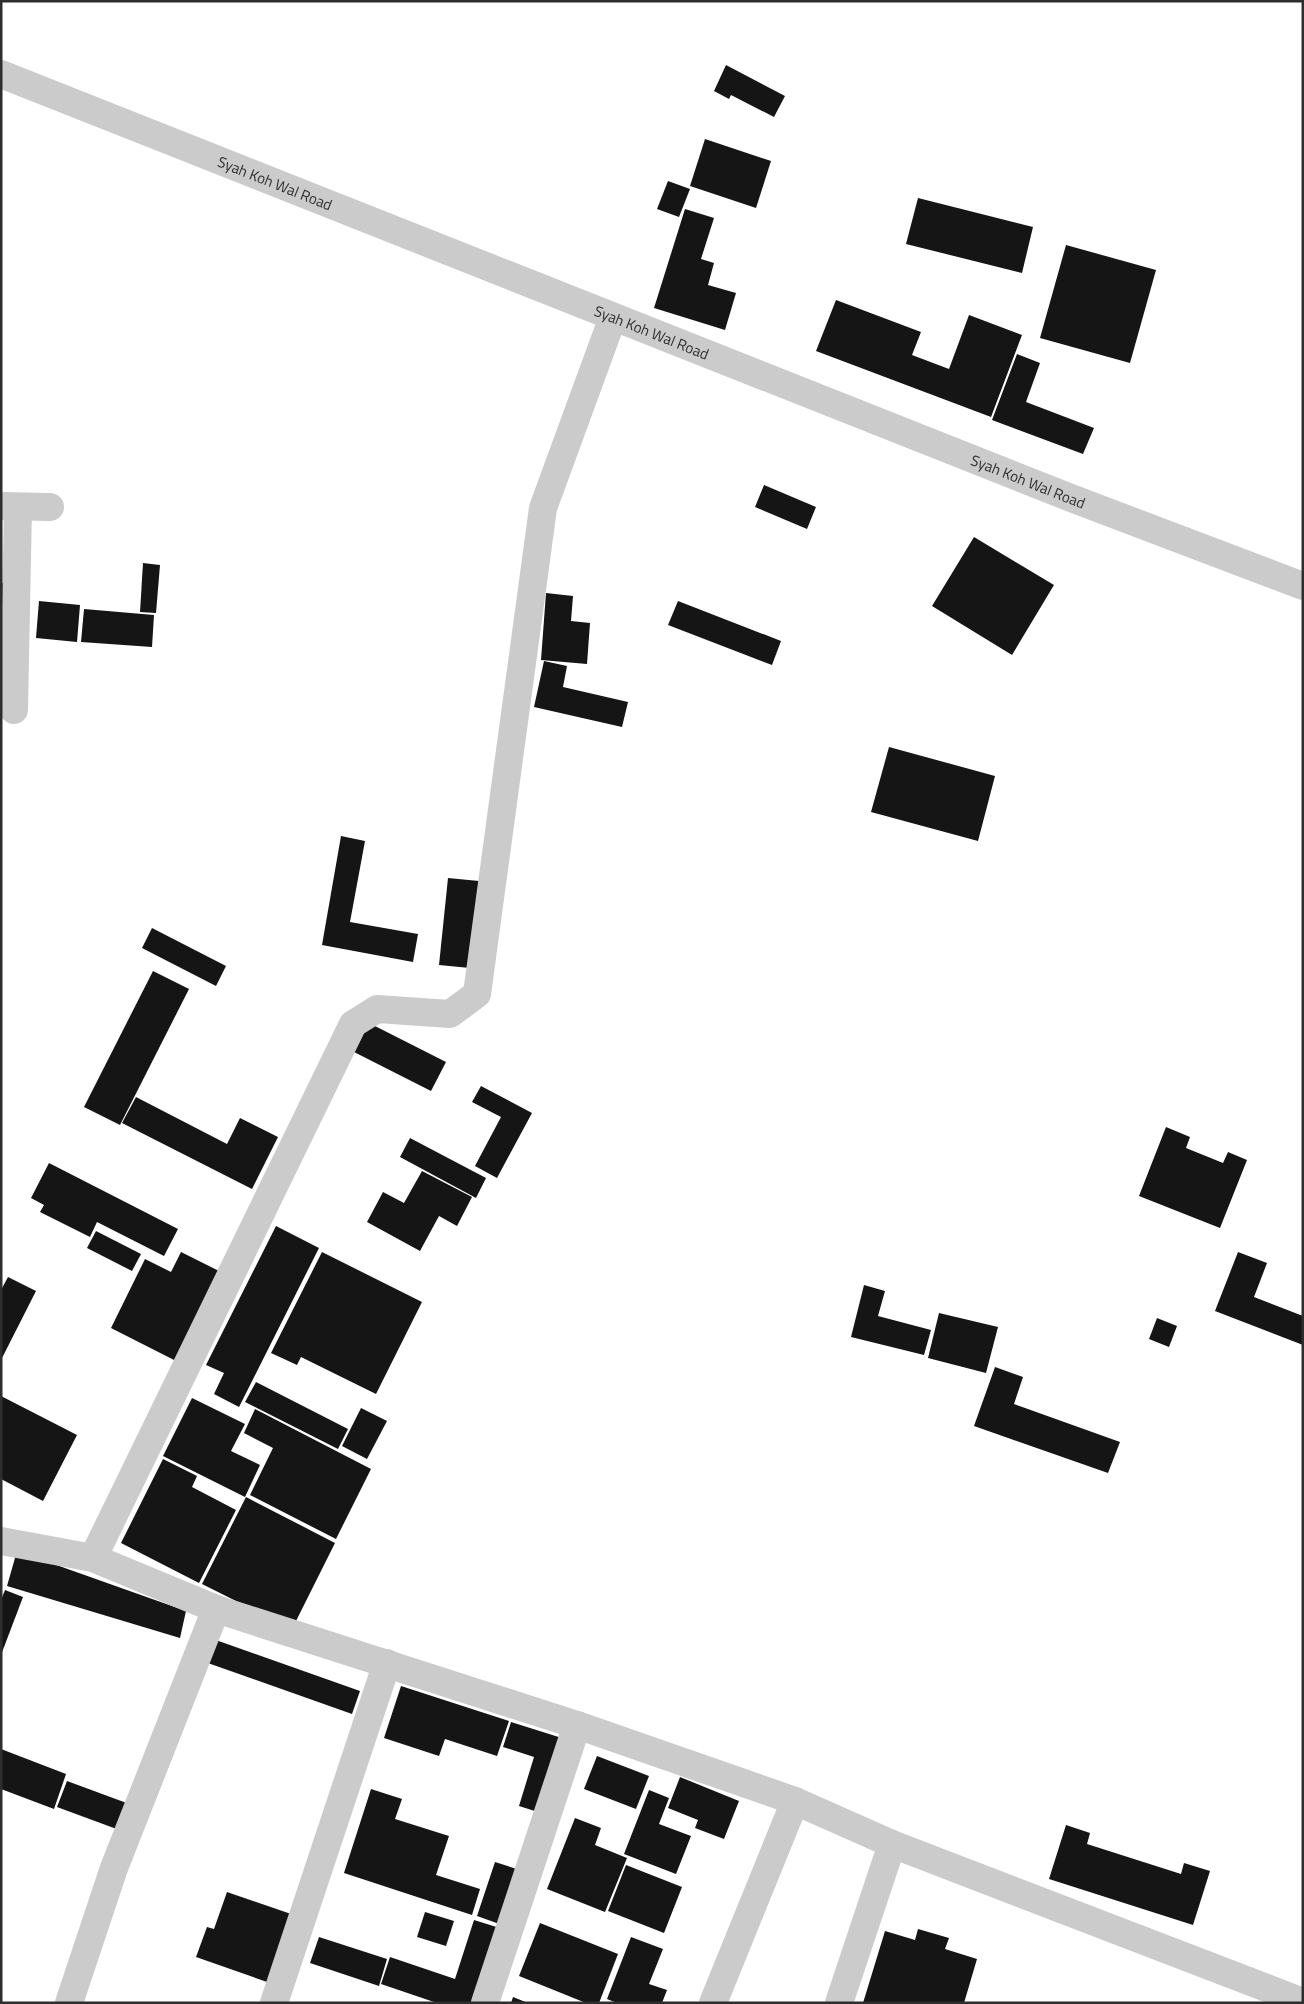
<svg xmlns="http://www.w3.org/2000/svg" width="1304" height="2004" font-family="'Titillium Web',sans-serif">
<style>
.building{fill:#151515}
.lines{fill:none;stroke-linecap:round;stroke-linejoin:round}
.minor{stroke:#cbcbcb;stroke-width:28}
.tertiary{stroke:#cbcbcb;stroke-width:28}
.labels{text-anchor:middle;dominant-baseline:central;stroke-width:5;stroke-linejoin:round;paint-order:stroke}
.street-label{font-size:15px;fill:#2e2e2e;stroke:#fff}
</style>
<rect width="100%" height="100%" fill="#fff"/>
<g class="building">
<polygon points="726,65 785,96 774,117 731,95 729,99 714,91"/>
<polygon points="705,139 771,161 756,208 690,186"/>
<polygon points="668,181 690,189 679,217 657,209"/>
<polygon points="918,198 1033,227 1022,273 906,244"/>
<polygon points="685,209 714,218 701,259 714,263 708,285 736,293 725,330 654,308"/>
<polygon points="1066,245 1156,270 1130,363 1040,338"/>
<polygon points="836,300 921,332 912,355 949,369 969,315 1022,335 991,417 816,351"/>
<polygon points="1017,354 1040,363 1026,402 1094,428 1083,454 992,420"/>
<polygon points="764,485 816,507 807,529 755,507"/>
<polygon points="974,537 1054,585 1012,655 932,606"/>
<polygon points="143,563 160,565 156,613 140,612"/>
<polygon points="1,583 4,583 3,629 1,629"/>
<polygon points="546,593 573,596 571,621 590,623 587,664 541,660"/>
<polygon points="39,601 80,605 77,642 36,638"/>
<polygon points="678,601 781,641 772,665 668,625"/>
<polygon points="84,609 154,615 152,647 81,642"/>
<polygon points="544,661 567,666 563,687 628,702 622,727 534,707"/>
<polygon points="889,747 995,776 978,841 871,812"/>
<polygon points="341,836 365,841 350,922 418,934 413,962 322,945"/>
<polygon points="448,878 479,881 470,968 439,965"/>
<polygon points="152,928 226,966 216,986 142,948"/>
<polygon points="153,971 189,989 120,1125 84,1107"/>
<polygon points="369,1023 446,1062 431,1091 354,1052"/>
<polygon points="481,1086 532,1113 497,1178 475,1166 501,1117 472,1102"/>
<polygon points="136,1097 227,1144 240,1118 278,1137 252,1189 122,1123"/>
<polygon points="1166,1127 1190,1137 1186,1148 1223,1163 1228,1152 1247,1160 1220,1228 1139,1196"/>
<polygon points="410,1138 486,1178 476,1198 400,1157"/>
<polygon points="49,1163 178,1229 164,1256 97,1222 90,1237 40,1212 44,1205 31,1198"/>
<polygon points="422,1171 472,1197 457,1226 439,1216 420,1251 367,1222 383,1192 404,1203"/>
<polygon points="276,1226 319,1248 239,1407 214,1394 224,1373 206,1365"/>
<polygon points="96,1231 141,1254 132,1271 87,1248"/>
<polygon points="181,1252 223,1273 178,1362 111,1328 145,1259 171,1272"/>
<polygon points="322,1252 422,1302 376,1394 301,1357 297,1365 271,1353"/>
<polygon points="1238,1252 1267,1263 1254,1297 1303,1316 1303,1345 1215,1311"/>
<polygon points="8,1277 36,1291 1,1360 1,1290"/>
<polygon points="864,1285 885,1291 878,1316 931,1330 924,1355 851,1337"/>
<polygon points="939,1313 998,1327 986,1373 928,1358"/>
<polygon points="1157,1318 1177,1326 1169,1347 1149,1339"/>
<polygon points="995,1367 1023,1377 1014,1404 1120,1442 1108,1473 974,1426"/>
<polygon points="256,1382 348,1429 338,1449 245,1402"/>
<polygon points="1,1396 77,1435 43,1501 1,1479"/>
<polygon points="192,1398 245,1424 231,1451 260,1465 245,1497 163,1456"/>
<polygon points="361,1408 387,1421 367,1459 342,1446"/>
<polygon points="255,1409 371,1469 336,1539 250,1495 273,1448 244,1433"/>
<polygon points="163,1459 197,1476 192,1487 236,1510 199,1583 121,1543"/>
<polygon points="246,1497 335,1543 292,1629 202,1584"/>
<polygon points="17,1551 186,1611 180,1638 7,1586"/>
<polygon points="5,1590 23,1597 1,1655 1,1600"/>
<polygon points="213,1639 360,1691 352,1714 205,1662"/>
<polygon points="401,1686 509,1721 497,1756 445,1739 439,1756 384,1738"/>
<polygon points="511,1722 565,1739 541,1813 519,1806 534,1757 503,1747"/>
<polygon points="1,1749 66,1774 54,1809 1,1789"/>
<polygon points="597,1756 649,1776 636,1809 584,1789"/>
<polygon points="680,1777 739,1801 724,1839 695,1828 698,1820 668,1808"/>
<polygon points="67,1781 132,1805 122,1831 57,1807"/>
<polygon points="371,1789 402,1799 395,1819 449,1836 436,1875 480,1889 472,1915 344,1873"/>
<polygon points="649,1790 669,1798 659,1824 691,1836 676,1874 624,1854"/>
<polygon points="575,1818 601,1828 595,1845 627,1858 605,1912 547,1889"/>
<polygon points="1066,1825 1090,1833 1087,1844 1181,1874 1184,1863 1210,1871 1193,1925 1049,1879"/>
<polygon points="495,1862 523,1871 505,1926 477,1916"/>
<polygon points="626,1865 682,1887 664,1933 608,1911"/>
<polygon points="227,1892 294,1915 270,1983 196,1957 207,1927 214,1929"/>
<polygon points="425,1912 454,1921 446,1946 417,1937"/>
<polygon points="474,1920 503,1929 480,2003 437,2003 381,1984 390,1957 455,1979"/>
<polygon points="540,1923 618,1954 599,2003 586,2003 519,1976"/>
<polygon points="918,1929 949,1938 945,1949 977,1959 964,2003 863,2003 885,1931 915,1940"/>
<polygon points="319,1937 387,1959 379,1986 310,1963"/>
<polygon points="631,1937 663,1949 649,1984 667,1990 662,2003 617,2003 607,1999"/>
<polygon points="513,1997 528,2003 511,2003"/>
</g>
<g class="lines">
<g class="minor">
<polyline points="2,506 50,507"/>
<polyline points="14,710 18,507"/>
<polyline points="1,1541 93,1558 216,1609 577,1725 795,1801 892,1844 1303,2002"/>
<polyline points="93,1558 353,1024 377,1009 450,1014 477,994 543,508 613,317"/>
<polyline points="69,2003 114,1868 216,1609"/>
<polyline points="274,2003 387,1663"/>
<polyline points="485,2003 577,1725"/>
<polyline points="713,2003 795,1801"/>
<polyline points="839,2003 892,1844"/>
</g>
<path class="tertiary" id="s1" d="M1,74L1071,498L1303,586"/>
</g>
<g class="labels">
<g class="street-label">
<text stroke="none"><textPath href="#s1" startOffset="295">Syah Koh Wal Road</textPath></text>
<text stroke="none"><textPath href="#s1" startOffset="700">Syah Koh Wal Road</textPath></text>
<text stroke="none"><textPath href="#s1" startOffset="1105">Syah Koh Wal Road</textPath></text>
</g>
</g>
<rect width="1304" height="2004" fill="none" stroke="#2e2e2e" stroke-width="5"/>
</svg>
